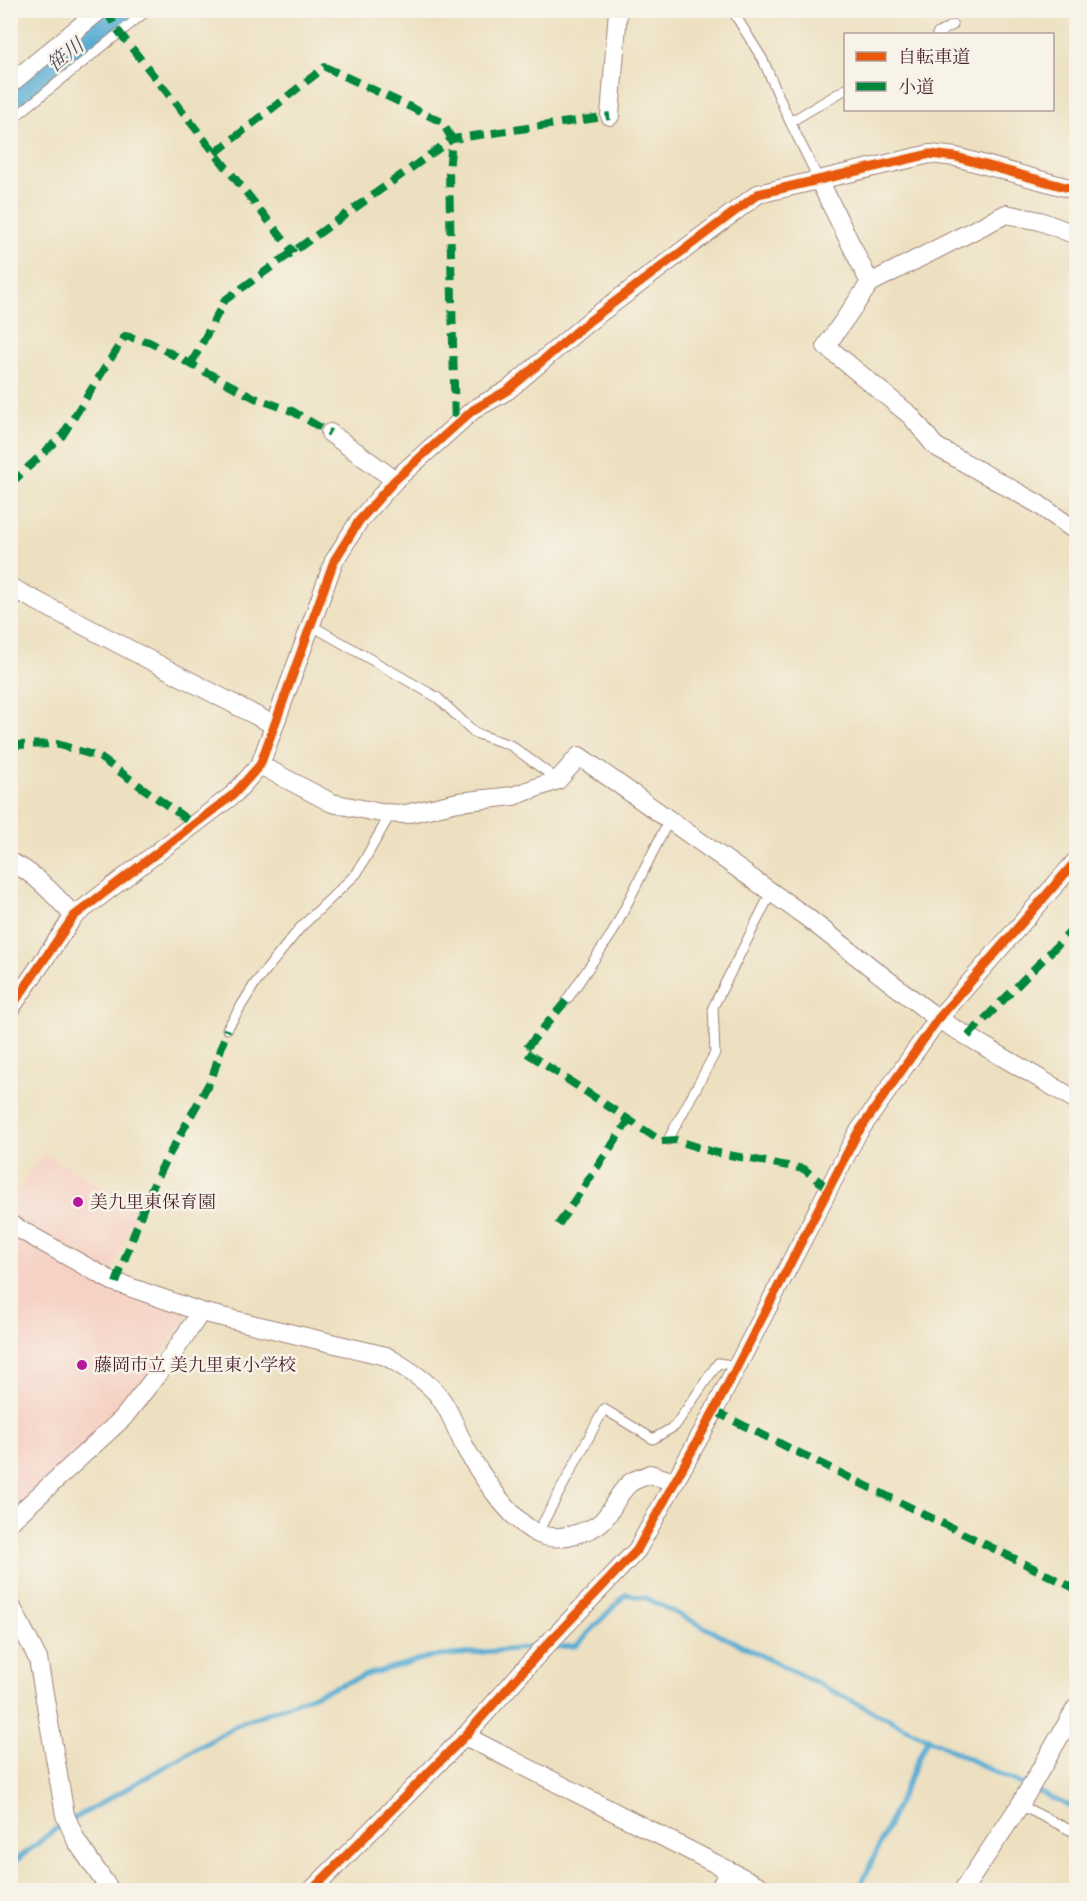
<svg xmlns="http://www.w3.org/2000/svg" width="1087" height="1901" font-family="'IM FELL Great Primer','Noto Serif JP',serif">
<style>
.built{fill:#f6d1c5}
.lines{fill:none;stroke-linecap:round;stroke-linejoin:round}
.stream{stroke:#57acd3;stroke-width:5}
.river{stroke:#57acd3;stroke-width:30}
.lane-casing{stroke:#9c8076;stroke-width:11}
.street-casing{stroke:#9c8076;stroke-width:20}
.lane{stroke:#fff;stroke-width:9}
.street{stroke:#fff;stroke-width:18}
.quiet{stroke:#00873e;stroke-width:8;stroke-dasharray:15 8;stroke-linecap:butt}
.cycleway-casing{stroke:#f7f3e8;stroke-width:13}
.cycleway{stroke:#e8590c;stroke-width:9}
.poi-dot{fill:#b5179e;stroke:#f7f3e8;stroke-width:2}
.labels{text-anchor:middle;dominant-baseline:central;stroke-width:5;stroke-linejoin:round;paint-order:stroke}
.poi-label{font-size:18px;fill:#4a1f2b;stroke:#f7f3e8;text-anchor:start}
.water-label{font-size:20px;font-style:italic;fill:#4f5066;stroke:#f7f3e8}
</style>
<rect width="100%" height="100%" fill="#f7f3e8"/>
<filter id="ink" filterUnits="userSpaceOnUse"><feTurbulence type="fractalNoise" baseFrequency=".0167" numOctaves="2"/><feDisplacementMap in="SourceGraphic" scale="12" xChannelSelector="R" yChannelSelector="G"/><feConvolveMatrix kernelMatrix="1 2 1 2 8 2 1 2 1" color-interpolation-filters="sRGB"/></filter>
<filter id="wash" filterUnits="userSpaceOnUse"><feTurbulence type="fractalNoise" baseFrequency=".008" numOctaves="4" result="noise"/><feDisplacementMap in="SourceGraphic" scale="24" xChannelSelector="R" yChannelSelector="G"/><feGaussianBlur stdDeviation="1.35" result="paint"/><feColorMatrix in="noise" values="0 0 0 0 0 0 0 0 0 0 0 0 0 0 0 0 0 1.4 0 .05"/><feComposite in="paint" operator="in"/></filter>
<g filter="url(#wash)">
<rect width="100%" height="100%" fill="#ede0c0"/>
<g class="built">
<polygon points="44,1154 139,1208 111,1274 11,1218 10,1198"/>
<polygon points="11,1231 185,1313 187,1320 120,1411 11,1513"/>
</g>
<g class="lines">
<g class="stream">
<polyline points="550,1647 576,1646 626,1594 646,1598 997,1773 1076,1809"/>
<polyline points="10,1865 56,1829 241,1723 366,1675 429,1657 538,1647"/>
<polyline points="859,1890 928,1737"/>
</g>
<polyline class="river" points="10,99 119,10"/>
</g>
</g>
<g filter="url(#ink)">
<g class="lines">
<g class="lane-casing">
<g id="lane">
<polyline points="732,10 763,60 790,122"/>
<polyline points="937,34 953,25"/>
<polyline points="10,121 148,10"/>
<polyline points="819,180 790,122 846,89"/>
<polyline points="309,624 438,698 475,733 510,745 558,780"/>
<polyline points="566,1001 613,932 668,822"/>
<polyline points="227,1029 254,985 300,928 357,873 391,813"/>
<polyline points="668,1140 715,1053 713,1007 771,893"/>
<polyline points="537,1534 604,1409 653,1439 675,1426 718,1363 738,1366"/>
<polyline points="1020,1805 1076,1833"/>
</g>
</g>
<g class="street-casing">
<g id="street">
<polyline points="10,84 100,10"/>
<polyline points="610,116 618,10"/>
<polyline points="819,180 870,283"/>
<polyline points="1076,235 1040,221 1006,214 870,283 826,346 911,416 935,446 1038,504 1076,531"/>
<polyline points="330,433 395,480"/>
<polyline points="10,587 274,725"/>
<polyline points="260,765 332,803 381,813 406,814 458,802 513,796 558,780 579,756 805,916 938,1019 1076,1100"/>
<path d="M10,862C35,872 56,897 74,916"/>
<polyline points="10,1009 74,916 234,794 260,765 334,561 359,521 395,480 473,410 508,390 588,322 758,194 930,154 956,157 1076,190"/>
<polyline points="10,1224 112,1281 201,1312 167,1362 123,1418 10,1522"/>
<path d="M201,1312L386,1356C405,1368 431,1382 443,1402C453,1417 458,1435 467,1451C481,1475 513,1524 539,1534C552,1540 566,1537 579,1533C615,1523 608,1502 630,1483C635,1479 644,1477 650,1474L674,1482"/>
<polyline points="10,1604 38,1659 65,1815 77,1842 110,1890"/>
<polyline points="465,1736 767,1890"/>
<polyline points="312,1890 465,1736 539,1653 637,1550 714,1411 857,1134 938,1019 1076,861"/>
<polyline points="719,1890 729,1871"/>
<polyline points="963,1890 1020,1805 1076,1708"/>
</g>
</g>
<use href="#lane" class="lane"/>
<use href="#street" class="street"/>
<g class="quiet">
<polyline points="106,10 116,28 294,253"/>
<polyline points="215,153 325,67 442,122 452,139 449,172 455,427"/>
<polyline points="191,364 225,300 452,139 610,116"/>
<polyline points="10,484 62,436 125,336 149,342 255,398 292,411 330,433"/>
<polyline points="10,745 57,744 99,757 195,825"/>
<polyline points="566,1001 524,1051 661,1141 676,1140 713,1152 804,1169 829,1189"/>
<polyline points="968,1036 1076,926"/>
<polyline points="558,1225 629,1120"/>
<polyline points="116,1283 146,1201 161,1169 212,1078 227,1029"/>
<polyline points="714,1411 1076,1589"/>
</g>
<g class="cycleway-casing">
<g id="cycleway">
<polyline points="10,1009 74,916 234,794 260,765 334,561 359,521 395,480 473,410 508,390 588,322 758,194 930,154 956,157 1076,190"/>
<polyline points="312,1890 465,1736 539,1653 637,1550 714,1411 857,1134 938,1019 1076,861"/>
</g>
</g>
<use href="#cycleway" class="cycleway"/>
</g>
</g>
<g class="poi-dot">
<circle cx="78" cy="1202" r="6"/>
<circle cx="82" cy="1365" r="6"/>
</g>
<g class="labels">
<g class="poi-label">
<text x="90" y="1202">美九里東保育園</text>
<text x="94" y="1365">藤岡市立 美九里東小学校</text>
</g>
<g class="water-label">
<text transform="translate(65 55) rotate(-39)">笹川</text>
</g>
</g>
<rect width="1087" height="1901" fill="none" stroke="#f7f3e8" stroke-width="36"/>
<rect x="844" y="33" width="210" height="78" fill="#f7f3e8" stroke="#b29e9c" stroke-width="1.5"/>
<rect x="856" y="52" width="30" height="9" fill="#e8590c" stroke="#b29e9c" stroke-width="1.5"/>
<text x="898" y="63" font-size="18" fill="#4a1f2b">自転車道</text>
<rect x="856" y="82" width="30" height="9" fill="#00873e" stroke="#b29e9c" stroke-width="1.5"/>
<text x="898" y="93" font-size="18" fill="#4a1f2b">小道</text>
</svg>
